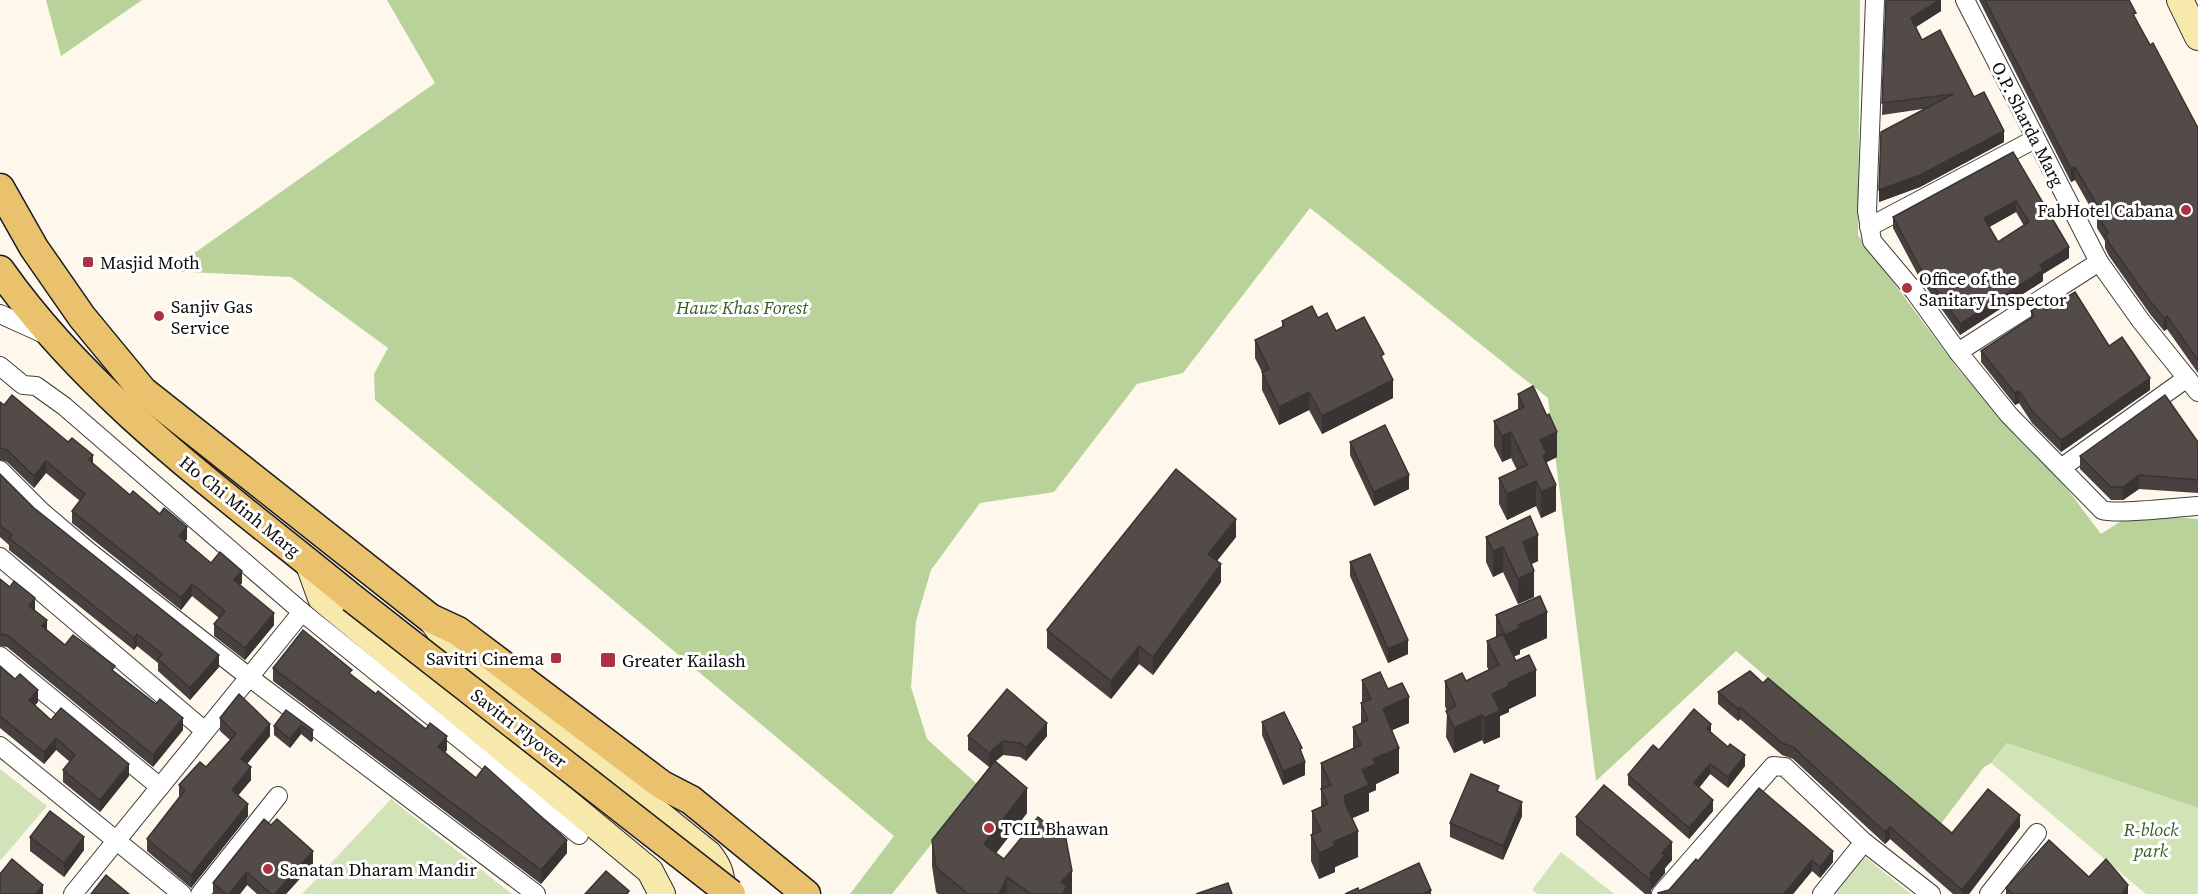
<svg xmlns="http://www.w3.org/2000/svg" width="2198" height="894" font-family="'Source Serif 4',serif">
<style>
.green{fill:#d2e3b8}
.forest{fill:#b8d299}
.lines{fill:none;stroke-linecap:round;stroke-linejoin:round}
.street-casing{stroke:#3e3e3e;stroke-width:20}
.secondary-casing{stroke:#2d2d2d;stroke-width:28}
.primary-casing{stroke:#1c1c1c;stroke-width:31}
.street{stroke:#fff;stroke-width:18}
.secondary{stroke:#f7e8ac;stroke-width:26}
.primary{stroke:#eac16d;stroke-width:28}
.primary-bridge-casing{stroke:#1c1c1c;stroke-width:31;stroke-linecap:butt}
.primary-bridge{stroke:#eac16d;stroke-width:28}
.wall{fill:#47403e;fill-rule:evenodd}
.shaded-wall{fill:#393432}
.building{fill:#524b48;stroke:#393432;stroke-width:1.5;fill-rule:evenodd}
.poi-dot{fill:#ac3243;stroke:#fff;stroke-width:2}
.labels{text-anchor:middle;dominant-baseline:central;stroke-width:6;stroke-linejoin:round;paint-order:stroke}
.street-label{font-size:18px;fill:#0b0b0b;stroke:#fff}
.poi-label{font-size:18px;fill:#0b0b0b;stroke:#fff;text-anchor:start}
.park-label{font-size:18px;font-style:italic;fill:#335b23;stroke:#fff}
</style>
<rect width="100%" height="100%" fill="#fdf8eb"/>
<g class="green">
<polygon points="2007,743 2198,808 2198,894 2146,894 1991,763"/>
<polygon points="0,769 47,806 0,861"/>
<polygon points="391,799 512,894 302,894"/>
<polygon points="1561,852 1614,894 1538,894 1532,890"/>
<polygon points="1864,856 1911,894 1834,894"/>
</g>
<g class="forest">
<polygon points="46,0 142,0 61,56"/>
<polygon points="387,0 1860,0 1858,235 1958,369 2068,490 2101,534 2132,514 2198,519 2198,808 2007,743 1991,763 1984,767 1940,825 1736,651 1596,781 1548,398 1310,208 1183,373 1137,384 1054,492 980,503 931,570 916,621 911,687 927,739 978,785 892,894 850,894 894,836 375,400 374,374 388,348 291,277 169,271 435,83"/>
</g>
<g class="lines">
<g class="street-casing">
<g id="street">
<path d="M1875,0L1867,211L1872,241L1914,291L1958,352L2009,415L2102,510C2117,515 2177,507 2198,506"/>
<polyline points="1965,0 2099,262 2141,321 2198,392"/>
<polyline points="1869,227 2035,139"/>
<polyline points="0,314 44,334"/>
<polyline points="1958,352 2099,262"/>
<polyline points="0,366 23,385 36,386 64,406 302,612 579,835"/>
<polyline points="2061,468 2187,378"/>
<polyline points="0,470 42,512 88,551 249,677 536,894"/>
<polyline points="0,557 205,731"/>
<polyline points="0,656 160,787"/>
<polyline points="0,746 182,894"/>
<polyline points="73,894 302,612"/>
<polyline points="200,894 278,796"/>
<polyline points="1661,894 1773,766 1785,767 1864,842 1931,894"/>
<polyline points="1822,894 1864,842"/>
<polyline points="1989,894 2037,833"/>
</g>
</g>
<g class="secondary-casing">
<g id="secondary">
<polyline points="2180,0 2198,37"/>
<polyline points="308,562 321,598 650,871 662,894"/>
<path d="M430,618L449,644L709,854C719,866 724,879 720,894"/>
</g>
</g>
<g class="primary-casing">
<g id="primary">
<polyline points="0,188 34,248 82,317 143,391 430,618 458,631 662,785 691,800 806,894"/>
<path d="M0,270C93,402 228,496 352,598"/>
</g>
</g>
<use href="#street" class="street"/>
<use href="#secondary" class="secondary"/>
<use href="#primary" class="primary"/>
<g class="primary-bridge-casing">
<polyline id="primary-bridge" points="352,598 731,894"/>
</g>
<use href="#primary-bridge" class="primary-bridge"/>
</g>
<g class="wall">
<polygon points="1886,0 1941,0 1941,11 1916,27 1922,40 1974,97 2004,142 1920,187 1879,202 1923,109 1882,115"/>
<polygon points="1979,0 2129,0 2136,20 2198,128 2198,373 2167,329 2164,331 2150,314 2109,256 2105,248 2105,241 2097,228 2097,219 2075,180 2071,182"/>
<path d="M2013,152L2069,258L2043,274V281L1960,335L1919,277L1893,228V217ZM2016,212L2024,226L1998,242L1989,227Z"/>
<polygon points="2046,310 2109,346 2150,390 2061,452 2032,423 2019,403 2015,405 1981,362 1981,351 2031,318 2031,311"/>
<polygon points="1318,318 1336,331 1384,362 1393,398 1322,434 1309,410 1279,425 1262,390 1262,372 1255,358 1255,340 1282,327 1282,321"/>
<polygon points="1518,394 1557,457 1547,462 1556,511 1541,518 1536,506 1507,520 1499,504 1499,478 1517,470 1511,458 1502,462 1494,446 1494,421 1518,410"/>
<polygon points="0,402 93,464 130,495 187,539 185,541 211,563 242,583 240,585 274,625 245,660 214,636 214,624 219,618 192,596 181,610 72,523 72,511 80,501 46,473 34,488 7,462 0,460"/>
<polygon points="1350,442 1409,489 1374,506 1350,455"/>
<polygon points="2198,442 2198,493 2139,489 2123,500 2111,500 2080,469 2080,456"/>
<polygon points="0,474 34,508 219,667 190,700 158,671 158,663 137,646 134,650 9,550 9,545 0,537"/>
<polygon points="1236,537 1217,561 1221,582 1153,675 1139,664 1111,699 1047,648 1047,630"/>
<polygon points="1486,537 1538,561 1531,564 1534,597 1518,604 1503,572 1493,577 1486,562"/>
<polygon points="1350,562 1408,654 1388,663 1350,576"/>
<polygon points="0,579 35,610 47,630 65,645 115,672 183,730 153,767 7,647 0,646"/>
<polygon points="1496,615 1547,638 1520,650 1520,654 1513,657 1536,696 1509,709 1509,712 1500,716 1500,737 1484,744 1482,740 1454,753 1446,737 1447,711 1445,706 1445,681 1466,681 1489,670 1487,667 1487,641 1496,637"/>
<polygon points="0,666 38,702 35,705 51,720 129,776 100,812 63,782 63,770 70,762 56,750 44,764 0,728"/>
<polygon points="273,668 352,676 447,750 445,752 567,853 541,884 273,681"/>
<polygon points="1362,680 1388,689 1409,723 1392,730 1399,773 1376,784 1376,790 1369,793 1369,811 1352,818 1358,857 1335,867 1335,872 1319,879 1311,861 1311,835 1312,835 1312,811 1321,807 1321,763 1353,749 1353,727 1361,724 1361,703 1362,703"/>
<polygon points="1763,683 1952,833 2020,827 1969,894 1953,894 1890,839 1885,844 1793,759 1782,755 1740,719 1738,721 1718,704 1718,692"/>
<polygon points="286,710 313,730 313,740 311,742 301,734 290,748 274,735 274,726"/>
<polygon points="220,718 270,736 247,764 251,780 238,795 248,816 191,888 147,851 147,839 179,798 179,785 206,767 230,740 220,731"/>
<polygon points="1262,722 1302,755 1305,775 1283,785 1262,735"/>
<polygon points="1711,733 1745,766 1728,788 1710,774 1699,788 1713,811 1689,839 1628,785 1628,775 1659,750"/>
<polygon points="968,736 1047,736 1026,761 1020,757 1003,755 995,761 1027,813 996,853 1004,859 1072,894 938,894 936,892 932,866 932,840 991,765 989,767 968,750"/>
<polygon points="1759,788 1833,862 1820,878 1812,871 1793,894 1658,894 1658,893 1669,890 1698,861"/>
<polygon points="1522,816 1503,860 1450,837 1450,823"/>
<polygon points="1576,817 1672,860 1665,868 1665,873 1651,890 1651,894 1645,894 1576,835"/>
<polygon points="264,819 313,864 286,894 257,894 247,885 240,894 213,894 213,883"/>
<polygon points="30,837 84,850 64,877 30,851"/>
<polygon points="2089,877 2128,894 2006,894 2006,888"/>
</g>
<g class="shaded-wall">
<polygon points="1940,0 1941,0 1941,11 1911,30 1911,18"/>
<polygon points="2004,131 2004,142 1920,187 1879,202 1879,190"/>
<polygon points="2075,167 2075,180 2071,182 2071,169"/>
<polygon points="2016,201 2016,212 1984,230 1984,218"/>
<polygon points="2069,247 2069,258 2043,274 2043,281 1960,335 1960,324 2040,265"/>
<polygon points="2167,316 2167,329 2164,331 2164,318"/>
<polygon points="2150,378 2150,390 2061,452 2061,440"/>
<polygon points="1393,380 1393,398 1322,434 1322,416"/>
<polygon points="2019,391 2019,403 2015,405 2015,393"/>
<polygon points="1309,392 1309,410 1279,425 1279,407"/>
<polygon points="1511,432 1511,458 1502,462 1502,436"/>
<polygon points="1557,432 1557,457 1547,462 1547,480 1540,440"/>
<polygon points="93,455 93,467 89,460"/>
<polygon points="46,461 46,473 34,488 34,476"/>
<polygon points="1409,475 1409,489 1374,506 1374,492"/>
<polygon points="2139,475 2139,489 2123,500 2123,487"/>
<polygon points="1536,481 1536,506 1507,520 1507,494"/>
<polygon points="1556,485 1556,511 1541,518 1541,492"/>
<polygon points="1236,519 1236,537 1208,572 1208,554"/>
<polygon points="187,527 187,539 179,548 179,536"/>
<polygon points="1538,535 1538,561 1523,568 1523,542"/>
<polygon points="1503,547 1503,572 1493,577 1493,551"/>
<polygon points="1221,564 1221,582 1153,675 1153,657"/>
<polygon points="242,571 242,583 234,592 234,580"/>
<polygon points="1534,571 1534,597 1518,604 1518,579"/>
<polygon points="192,584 192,596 181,610 181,598"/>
<polygon points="35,598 35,610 29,618 29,606"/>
<polygon points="1547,612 1547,638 1520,650 1520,654 1505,660 1505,635 1518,625"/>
<polygon points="274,613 274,625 245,660 245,648"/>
<polygon points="47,620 47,632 42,626"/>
<polygon points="137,634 137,646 134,650 134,638"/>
<polygon points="1408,640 1408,654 1388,663 1388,649"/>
<polygon points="1139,646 1139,664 1111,699 1111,681"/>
<polygon points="219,655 219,667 190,700 190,688"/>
<polygon points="1536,670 1536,696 1509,709 1509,712 1500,716 1500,737 1484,744 1484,718 1492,694 1508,683"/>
<polygon points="38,690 38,702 29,712 29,700"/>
<polygon points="1409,697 1409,723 1383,734 1383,709"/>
<polygon points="1740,707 1740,719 1738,721 1738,709"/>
<polygon points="1482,715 1482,740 1454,753 1454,728"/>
<polygon points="183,718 183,730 153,767 153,755"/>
<polygon points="1047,723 1047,736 1026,761 1026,748"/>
<polygon points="270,724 270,736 241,771 241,759"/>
<polygon points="1711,724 1711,734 1707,729"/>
<polygon points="301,725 301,734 290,748 290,739"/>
<polygon points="313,730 313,740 311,742 311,733"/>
<polygon points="447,736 447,750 438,761 438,747"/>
<polygon points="56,738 56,750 44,764 44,752"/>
<polygon points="1003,741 1003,755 989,767 989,753"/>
<polygon points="1399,748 1399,773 1376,784 1376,790 1369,793 1369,811 1346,821 1344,827 1344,796 1362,770 1373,759"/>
<polygon points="1745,755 1745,766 1728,788 1728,777"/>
<polygon points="1305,762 1305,775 1283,785 1283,771"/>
<polygon points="129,764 129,776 100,812 100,800"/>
<polygon points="1710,764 1710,774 1694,794 1694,783"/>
<polygon points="251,767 251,780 232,803 232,790"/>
<polygon points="1027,788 1027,813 984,869 984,844"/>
<polygon points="1713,800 1713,811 1689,839 1689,828"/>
<polygon points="1522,802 1522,816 1503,860 1503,846"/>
<polygon points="248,804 248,816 191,888 191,875"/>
<polygon points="2020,815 2020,827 1969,894 1962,894 1962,890"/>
<polygon points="1890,827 1890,839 1885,844 1885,832"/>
<polygon points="1358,831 1358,857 1335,867 1335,872 1319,879 1319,853 1333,842"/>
<polygon points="84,837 84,850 64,877 64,863"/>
<polygon points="567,840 567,853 541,884 541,870"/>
<polygon points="1672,842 1672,860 1665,868 1665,873 1651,890 1650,873 1662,853"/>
<polygon points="313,851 313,864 286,894 275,894"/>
<polygon points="1833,851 1833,862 1820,878 1820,867"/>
<polygon points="1812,860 1812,871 1793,894 1784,894"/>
<polygon points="1072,871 1072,894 1061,894 1061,882"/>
<polygon points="247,872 247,885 240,894 229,894"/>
<polygon points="1007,877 1007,894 999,894"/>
<polygon points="43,885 43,894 36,894"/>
<polygon points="2128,885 2128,894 2122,894"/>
<polygon points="1431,890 1431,894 1422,894"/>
</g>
<g class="building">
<polygon points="1886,0 1940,0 1911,18 1922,40 1940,30 1974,97 1984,92 2004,131 1920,175 1879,190 1881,132 1953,94 1882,103"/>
<polygon points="1985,0 2129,0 2136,13 2133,14 2150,45 2153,43 2198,128 2198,360 2167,316 2164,318 2150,301 2109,243 2105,235 2108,233 2097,214 2101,212 2075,167 2071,169"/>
<path d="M2013,152L2069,247L2040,265L2043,270L1960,324L1919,266L1893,217ZM2016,201L2029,222L1998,242L1984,218Z"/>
<polygon points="2075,292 2109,346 2122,337 2150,378 2061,440 2032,411 2019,391 2015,393 1981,351 2034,316 2031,311 2042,304 2046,310"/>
<polygon points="1312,306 1318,318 1327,313 1336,331 1364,317 1384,354 1381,356 1393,380 1322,416 1309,392 1279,407 1262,372 1269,369 1255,340 1284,326 1282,321"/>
<polygon points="1533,386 1547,416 1549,414 1557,432 1540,440 1547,454 1543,456 1556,485 1541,492 1536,481 1507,494 1499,478 1527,465 1511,432 1502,436 1494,421 1524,407 1518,394"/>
<polygon points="12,395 68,442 72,438 93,455 89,460 130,495 133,491 160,514 164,508 187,527 179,536 211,563 220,552 242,571 234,580 274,613 245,648 214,624 225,611 192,584 181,598 72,511 85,494 46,461 34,476 7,450 0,448 0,402 4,405"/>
<polygon points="2165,395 2198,442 2198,480 2139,475 2123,487 2111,487 2080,456"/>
<polygon points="1385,425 1409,475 1374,492 1350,442"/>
<polygon points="1176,469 1236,519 1208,554 1221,564 1153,657 1139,646 1111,681 1047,630"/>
<polygon points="0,474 34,508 219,655 190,688 158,659 162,654 137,634 134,638 9,538 12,535 0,525"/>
<polygon points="1530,516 1538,535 1523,542 1534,571 1518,579 1503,547 1493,551 1486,537"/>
<polygon points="1370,554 1408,640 1388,649 1350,562"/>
<polygon points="0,579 10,587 14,581 35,598 29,606 47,620 42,626 65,645 73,635 115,666 112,670 156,704 160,699 183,718 153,755 7,635 0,634"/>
<polygon points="1540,596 1547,612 1518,625 1520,628 1505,635 1496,615"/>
<polygon points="303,630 352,670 349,673 376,694 378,691 426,729 430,723 447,736 438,747 476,778 485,766 567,840 541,870 273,668"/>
<polygon points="1503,634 1516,661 1529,655 1536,670 1508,683 1509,686 1492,694 1500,711 1484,718 1482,715 1454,728 1446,711 1456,706 1445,681 1462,673 1466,681 1499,665 1487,641"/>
<polygon points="0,666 15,679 20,674 38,690 29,700 51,720 61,708 129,764 100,800 63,770 75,755 56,738 44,752 0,716"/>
<polygon points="1750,671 1763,683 1768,678 1952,833 1988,789 2020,815 1962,890 1890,827 1885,832 1793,747 1782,743 1740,707 1738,709 1718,692"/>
<polygon points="1380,672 1388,689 1402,683 1409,697 1383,709 1399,748 1373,759 1376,764 1362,770 1369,785 1344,796 1346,800 1344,801 1358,831 1333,842 1335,846 1319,853 1311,835 1321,831 1312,811 1328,804 1321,789 1331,785 1321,763 1361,745 1353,727 1368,720 1361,703 1371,699 1362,680"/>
<polygon points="1007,689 1047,723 1026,748 1020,743 1003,741 989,753 968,736"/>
<polygon points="239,694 270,724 241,759 251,767 232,790 248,804 191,875 147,839 185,790 179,785 200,762 206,767 236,734 220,718"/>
<polygon points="1694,709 1711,724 1707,729 1728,747 1730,744 1745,755 1728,777 1710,764 1694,783 1713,800 1689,828 1628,775 1653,745 1659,750"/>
<polygon points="286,710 313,730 311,733 301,725 290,739 274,726"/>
<polygon points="1284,712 1302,748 1300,749 1305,762 1283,771 1262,722"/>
<polygon points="995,761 1027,788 984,844 1004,859 1038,817 1066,839 1072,871 1061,882 1067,887 1062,894 1031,894 1007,877 999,894 968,894 936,867 932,840"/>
<polygon points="1471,774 1499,786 1497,791 1522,802 1503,846 1450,823"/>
<polygon points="1604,785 1672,842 1662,853 1665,855 1650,873 1651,881 1576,817"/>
<polygon points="1759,788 1833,851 1820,867 1812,860 1784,894 1659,894 1658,893 1669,890 1696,859 1698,861"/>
<polygon points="50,811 84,837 64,863 30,837"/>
<polygon points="264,819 271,825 277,819 313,851 275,894 271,894 247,872 229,894 226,894 213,883"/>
<polygon points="2049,840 2089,877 2106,859 2128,885 2122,894 2013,894 2006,888"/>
<polygon points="12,859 43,885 36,894 0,894 0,874"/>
<polygon points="1419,863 1431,890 1422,894 1345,894 1358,888 1359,891"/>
<polygon points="606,871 629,891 627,894 585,894"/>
<polygon points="106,875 129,894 91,894"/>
<polygon points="1228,883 1232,894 1196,894"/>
</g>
<g class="poi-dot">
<circle cx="2186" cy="210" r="6"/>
<rect x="82" y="256" width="12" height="12" rx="3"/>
<circle cx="1907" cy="288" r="6"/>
<circle cx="159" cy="316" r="6"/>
<rect x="550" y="652" width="12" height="12" rx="3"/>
<rect x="600" y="652" width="16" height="16" rx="3"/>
<circle cx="989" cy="828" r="6"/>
<circle cx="268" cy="869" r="6"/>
</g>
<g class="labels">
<g class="street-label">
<text transform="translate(2028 124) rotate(63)">O.P. Sharda Marg</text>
<text transform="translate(240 506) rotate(39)">Ho Chi Minh Marg</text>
<text transform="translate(519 728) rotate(38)">Savitri Flyover</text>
</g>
<g class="poi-label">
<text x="2174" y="210" text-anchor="end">FabHotel Cabana</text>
<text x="100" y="262">Masjid Moth</text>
<text x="1919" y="278">Office of the<tspan x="1919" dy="21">Sanitary Inspector</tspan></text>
<text x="171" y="306">Sanjiv Gas<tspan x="171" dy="21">Service</tspan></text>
<text x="544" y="658" text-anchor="end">Savitri Cinema</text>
<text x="622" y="660">Greater Kailash</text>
<text x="1001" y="828">TCIL Bhawan</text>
<text x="280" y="869">Sanatan Dharam Mandir</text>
</g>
<g class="park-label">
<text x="742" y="307">Hauz Khas Forest</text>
<text x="2151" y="829">R-block<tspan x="2151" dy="21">park</tspan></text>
</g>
</g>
</svg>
